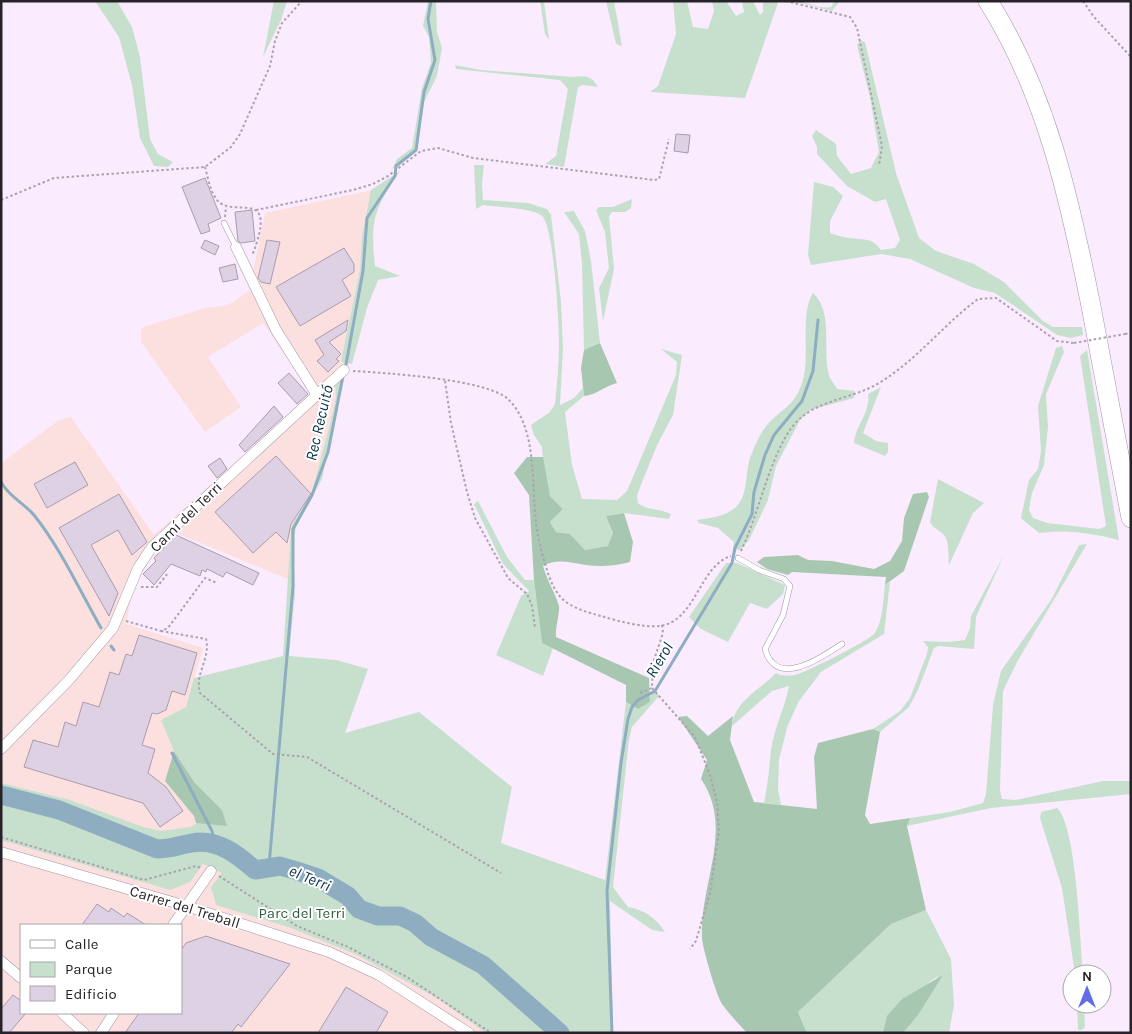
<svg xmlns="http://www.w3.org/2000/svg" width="1132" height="1034" font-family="Karla,sans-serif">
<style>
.industrial{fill:#fbe0df;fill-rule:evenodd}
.green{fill:#c7e0ce}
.forest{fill:#a8c7b0}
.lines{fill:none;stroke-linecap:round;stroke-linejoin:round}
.stream{stroke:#8eadc1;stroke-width:3}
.river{stroke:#8eadc1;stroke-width:19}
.building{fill:#dfd1e4;stroke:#a99cad}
.lane-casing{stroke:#a194a5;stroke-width:6}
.street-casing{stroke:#a194a5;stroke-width:11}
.highway-casing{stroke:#a194a5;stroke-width:20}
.path{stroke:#aca1af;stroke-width:2;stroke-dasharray:2.5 2.5;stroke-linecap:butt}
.lane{stroke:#fff;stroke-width:5}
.street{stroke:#fff;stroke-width:10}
.highway{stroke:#fff;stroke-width:19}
.path-bridge{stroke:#aca1af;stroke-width:2;stroke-dasharray:2.5 2.5;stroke-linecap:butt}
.labels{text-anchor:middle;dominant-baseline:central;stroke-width:4;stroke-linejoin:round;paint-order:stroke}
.street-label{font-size:15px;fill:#272128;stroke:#fff}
.park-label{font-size:15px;fill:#2c5e3e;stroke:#fff}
.water-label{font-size:16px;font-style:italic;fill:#043046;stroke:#fff}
</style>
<rect width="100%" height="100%" fill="#faecfe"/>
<path class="industrial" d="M373,190L366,212L360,270L341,361L344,370L335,385L336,397L330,424L311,495L293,523L290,580L169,530L130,586L131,599L126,624L203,648L186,707L162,720L174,751L165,781L194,816L213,868L532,1033H1V463L59,420L71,417L154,535L312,394L263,323L208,357L241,407L205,432L141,342V331L143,327L205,308L228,305L249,291L265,213ZM21,925H181V1013H21Z"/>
<g class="green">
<polygon points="95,1 117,1 132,27 140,57 150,139 158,154 173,162 168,167 154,166 140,138 132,85 119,37"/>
<polygon points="274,1 287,1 281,20 263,57"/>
<polygon points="428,1 436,1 437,32 442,48 437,76 424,102 417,151 392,169 397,159 412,148 422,88 431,63 429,37 423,26"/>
<polygon points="540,1 544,1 549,40 545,34"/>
<polygon points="606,1 614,1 622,46 616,44"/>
<polygon points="673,1 687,1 693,27 708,29 714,11 712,1 726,1 736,16 744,12 742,1 753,1 760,15 763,12 763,1 776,1 778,3 745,98 650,92 658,86 676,34"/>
<path d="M794,1C806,1 820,10 831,7L835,1H840L832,11Z"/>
<path d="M860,40L865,42L896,173L919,238L936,251L974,264L1004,282L1043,321L1053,327H1082L1083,335L1071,338L1057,335L995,293L974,288L910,259L881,254L811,265L808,255L814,182L833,187L843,196L830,221V233C836,235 843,237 849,238C863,240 872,237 881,250L895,248L900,240L886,199L875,202L847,186L817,154V147L812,136L816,130L836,144L837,156L851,174L871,168L879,152L870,97L857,45Z"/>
<path d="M455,65L481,70L573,77C586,75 592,76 598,87L583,85L578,87L564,167L545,164L556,156L568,89L560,80L456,69Z"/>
<path d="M474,165H484L482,183L483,200L528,203L547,209L551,215L561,302L563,348L560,405L574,398L583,388L584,396L565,412L572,465L582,499L617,500L627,491L676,375L677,362L661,349L682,355L673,415L657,445L637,495L638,503C648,511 659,508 671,514L669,519L624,513L606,516L613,533L609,546L585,550L570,534L556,532L550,522L563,509L550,496L544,474L542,447L534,435L531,425L550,412L555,404C557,384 559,363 559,343C559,324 554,226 542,216C532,208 496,207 483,205L476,209Z"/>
<path d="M400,171C374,209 370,220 375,266L400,276L378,280L367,308L352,364L343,363L341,361L360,270L362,236L371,190Z"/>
<polygon points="632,199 631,208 625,212 612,212 609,216 614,269 603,321 599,288 609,268 605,232 596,210 599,207 613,207"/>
<polygon points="574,211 585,231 591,261 600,343 584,350 582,264 579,234 564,212"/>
<path d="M813,293C834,312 822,350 829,375C830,380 835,384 837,389L855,391L854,398L810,410L800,420L776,466L768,500L749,540L740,550L733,549L734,542L718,528L699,523L697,520C710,518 725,517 736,507C750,493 744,469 752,453C755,445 759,436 764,429C778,409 793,410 802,383C811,356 799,316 813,293Z"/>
<path d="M1062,346L1064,352L1046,394L1048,427L1044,465L1032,493L1029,510L1033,518L1047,523L1099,529L1106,526L1080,356L1087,350L1119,540C1092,533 1066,529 1039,533L1021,518L1029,480L1038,469L1041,451L1038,406L1056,348Z"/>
<path d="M344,378L322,479L296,527L293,543L295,593L289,656L336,660L368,669L345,733L419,712L512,787L501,843L605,880L626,702L638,709L650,702V692L657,693L659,696L632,727L629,739L613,887L628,907C645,910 656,918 665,932L652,930L610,901L613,1033H486L437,998L355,954L291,928L216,905L211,887L222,873L203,864L190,882L170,890L1,840V783L70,800L143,827L162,831L190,827L222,810L195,783L174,751L161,720L186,707L194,678L283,656L291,530L293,523L311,495L330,424L336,397L335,385Z"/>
<path d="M881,387L863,433L876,441L888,443V452L885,456L854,443C855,426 871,412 868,394Z"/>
<path d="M938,479L984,503L973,513L949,565C948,555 950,539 942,533C937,529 933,528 930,522Z"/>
<polygon points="478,501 507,557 525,580 534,580 542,643 553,648 543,676 496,655 521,596 529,591 503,564 474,504"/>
<polygon points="1087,544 1017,662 1003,691 1000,790 1002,799 1016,800 1103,781 1131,781 1131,794 991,808 907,826 910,818 950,812 983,803 986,794 993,705 1001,671 1051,600 1079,545"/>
<polygon points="1004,555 976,617 974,649 938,646 934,648 918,690 909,707 880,732 873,729 900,711 910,698 927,654 928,647 923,641 949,642 965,640 970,628 971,616"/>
<polygon points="726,563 737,563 785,585 783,594 767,609 750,603 728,642 701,629 689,617"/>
<path d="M890,582L884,634L821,672L799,701L788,725L779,759L778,789L781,805L764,803C768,784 769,769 771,750C774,729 785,707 789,686L772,691L732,726C735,700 760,690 776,673C781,676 789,676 795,675C805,673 868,641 874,634C883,622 883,600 885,585Z"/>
<path d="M1057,808C1077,826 1080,943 1083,974H1075L1062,888L1040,818L1041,812Z"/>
<polygon points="926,910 951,959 954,1005 949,1033 903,1033 918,1015 938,976 916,992 902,999 883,1033 807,1033 798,1012 891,924"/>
<polygon points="1077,1004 1084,1004 1085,1027 1082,1030 1078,1030"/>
</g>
<g class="forest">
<path d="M600,343L617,383C604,386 597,395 584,396L581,368L584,350Z"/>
<path d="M527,457H543L550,496L563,509L550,522L556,532L570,534L585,550L608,546L613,533L606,516L624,513L633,542L630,562C615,566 601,567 586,565C570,563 558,558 543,566C547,580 555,593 559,606C560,612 555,628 556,637L649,678L650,702L638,709L626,702V685L542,643L534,580L529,495L514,473Z"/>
<polygon points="927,492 929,497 904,571 885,585 886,577 792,572 788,575 767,569 757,562 764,557 798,555 808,560 832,561 874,569 890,561 902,541 904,518 913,494"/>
<path d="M687,716L708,736L733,716L730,740L754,802L817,809L814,757L818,743L873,729L880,732L865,815L870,824L910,818L907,826L926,910L891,924L798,1012L807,1033H747C739,1024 729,1014 722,1004C716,994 703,950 702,938C699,884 735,829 701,779L707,760L678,717Z"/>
<polygon points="174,751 195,783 222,810 227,826 196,823 194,816 165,781"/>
<polygon points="943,975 918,1015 903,1033 883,1033 887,1016 902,999"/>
</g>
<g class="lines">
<g class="stream">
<polyline points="345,370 363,271 367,218 395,176 396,166 416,150 424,92 435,60 428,19 431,1"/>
<path d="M1,482C9,497 24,503 34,515C61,549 80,591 101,628"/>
<polyline points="111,646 114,650"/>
<polyline points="172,753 212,831 215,844"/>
<polyline points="269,866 293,586 293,529 312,495 328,452 343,376"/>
<polyline points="612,1033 607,891 621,763 628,719 632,707 638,700 655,691 732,563 735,548 752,514 754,492 765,455 774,435 802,401 813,371 818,320"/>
</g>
<path class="river" d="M1,795L59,810L157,849C170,849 180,845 192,843C217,838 238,855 255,870L280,866L297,871L318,878L348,896L359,909L378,916H400L415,923L431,937L483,965L560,1033"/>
</g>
<g class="building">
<polygon points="676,134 690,135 688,153 674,151"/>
<polygon points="205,178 221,218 208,224 210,231 201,234 182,187"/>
<polygon points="252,210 255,241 241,243 238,241 235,212"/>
<polygon points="205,240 219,246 215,255 201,248"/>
<polygon points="267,240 280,242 270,284 261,282 258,278"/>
<polygon points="344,248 354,264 354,272 342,280 351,296 300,326 276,287"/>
<polygon points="235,264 238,279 223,282 219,268"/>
<polygon points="348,320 346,331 329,342 341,354 336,359 339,361 328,372 317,361 324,355 315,340"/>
<polygon points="289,373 308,394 297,404 278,383"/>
<polygon points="274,406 283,417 245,452 239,445"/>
<polygon points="276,456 311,494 291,524 287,543 276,532 253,553 215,512"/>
<polygon points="220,458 227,469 217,478 208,466"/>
<polygon points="75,462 88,485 47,508 34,484"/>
<polygon points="119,494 147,542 132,555 118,530 91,545 118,593 109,616 59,528"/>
<polygon points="176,535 259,573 253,585 226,572 223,577 207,569 206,572 202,570 200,576 171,564 154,585 143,574 156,561 154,558"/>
<polygon points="139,635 197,653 185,695 172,691 166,710 157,714 152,713 142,745 155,749 148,773 166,787 183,811 160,827 143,803 24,767 33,740 58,747 65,722 76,726 83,702 99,707 110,672 119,675 126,654 132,656"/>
<polygon points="97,904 109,912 111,908 124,917 127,913 146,925 82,925"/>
<polygon points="206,936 290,964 241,1027 238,1024 231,1033 125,1033 139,1013 181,1013 181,950 186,943"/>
<polygon points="346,987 388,1012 376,1033 318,1033"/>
<polygon points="13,995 21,1001 21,1013 26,1013 9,1033 1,1033 1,1009"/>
</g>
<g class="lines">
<g class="lane-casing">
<g id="lane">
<polyline points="224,223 236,247"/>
<path d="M738,558L759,570L784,579L790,586L783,615L765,649C776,689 821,658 842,644"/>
</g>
</g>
<g class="street-casing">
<g id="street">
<polyline points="236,247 276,330 317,395"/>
<polyline points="1,749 69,680 113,628 138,568 152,547 344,370"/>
<polyline points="1,852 186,906 329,952 379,975 469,1033"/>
<polyline points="173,925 211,871"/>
<polyline points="1,961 21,978"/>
<polyline points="62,1013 84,1033"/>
<polyline points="101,1033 114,1013"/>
</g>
</g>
<g class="highway-casing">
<path id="highway" d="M988,1C1046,93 1069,197 1090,301C1104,373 1117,446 1131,518"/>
</g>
<g class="path">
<polyline points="786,1 850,17 857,28 882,146 879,166"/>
<polyline points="1083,1 1094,17 1131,57"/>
<path d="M205,167C208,178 210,191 217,200C233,220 280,184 252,256"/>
<polyline points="1,200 54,178 205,167 231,147 240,134 270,66 275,41 282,23 302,1"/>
<polyline points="256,210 353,190 373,184 388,176 421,151 438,148 473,158 654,180 659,179 669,139"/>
<polyline points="225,217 226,207"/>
<polyline points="1125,334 1131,333"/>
<path d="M353,371C386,373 486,379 508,399C538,428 531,485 536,522C538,538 542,555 547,570C551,583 557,597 569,604C579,610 590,613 601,616C618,621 643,628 660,626C696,621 699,566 731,556"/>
<polyline points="445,381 451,423 467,492 475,518 508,578 527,594 532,606 535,628"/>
<path d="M741,551C759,513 769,459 792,427C814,399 851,400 879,383C917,360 943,325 978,299L996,298L1057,341L1074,343"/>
<polyline points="141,587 157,587 168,573"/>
<polyline points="126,621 161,631 168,628 205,578 217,583"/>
<polyline points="662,625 663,633 653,663 652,688 695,737 710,775 717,802 719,831 710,893 696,941 690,949"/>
<path d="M161,631L206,639C211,658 194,675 200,693L273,754L307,757L501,873"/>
<polyline points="640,693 652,688"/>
<polyline points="1,837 144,880 196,866 201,868"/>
<polyline points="219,876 297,926 348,947 407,977 491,1033"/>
</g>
<use href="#lane" class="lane"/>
<use href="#street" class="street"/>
<use href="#highway" class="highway"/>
<polyline class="path-bridge" points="1074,343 1125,334"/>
</g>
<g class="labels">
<g class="street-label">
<text transform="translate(186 517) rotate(-44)">Camí del Terri</text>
<text transform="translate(185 907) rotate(17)">Carrer del Treball</text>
</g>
<g class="park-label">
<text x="302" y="913">Parc del Terri</text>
</g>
<g class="water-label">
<text transform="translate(319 423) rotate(-77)">Rec Recuitó</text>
<text transform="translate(659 660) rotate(-59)">Rierol</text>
<text transform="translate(310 878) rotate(23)">el Terri</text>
</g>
</g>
<rect width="1132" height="1034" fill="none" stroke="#272128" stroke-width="5"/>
<rect x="20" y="924" width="162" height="90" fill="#ffffff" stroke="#a9a6a9"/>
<rect x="30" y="940" width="25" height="8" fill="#ffffff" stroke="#a9a6a9"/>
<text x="65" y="949" font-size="15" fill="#272128">Calle</text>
<rect x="30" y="962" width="25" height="15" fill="#c7e0ce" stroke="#a9a6a9"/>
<text x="65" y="974" font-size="15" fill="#272128">Parque</text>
<rect x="30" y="986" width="25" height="15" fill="#dfd1e4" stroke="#a9a6a9"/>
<text x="65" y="999" font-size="15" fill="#272128">Edificio</text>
<g transform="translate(1087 989)"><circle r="24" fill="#ffffff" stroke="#a9a6a9"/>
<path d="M0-4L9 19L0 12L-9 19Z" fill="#626ce4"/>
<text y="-8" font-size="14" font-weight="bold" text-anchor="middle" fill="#272128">N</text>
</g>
</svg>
